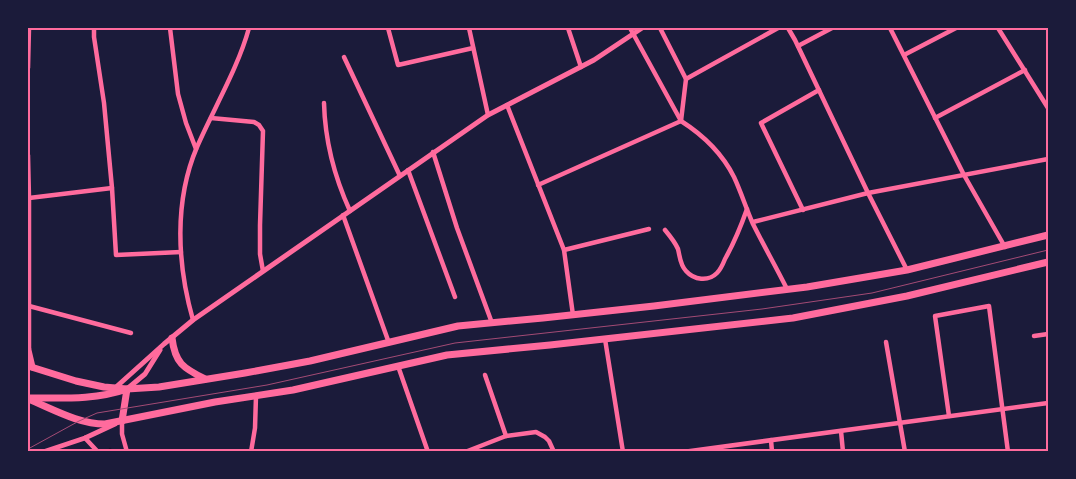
<svg xmlns="http://www.w3.org/2000/svg" width="1076" height="479" font-family="Helvetica,sans-serif">
<style>
.lines{fill:none;stroke-linecap:round;stroke-linejoin:round}
.stream{stroke:#12122b;stroke-width:2.5}
.minor{stroke:#ff6b9d;stroke-width:4.5}
.tertiary{stroke:#ff6b9d;stroke-width:5}
.secondary{stroke:#ff6b9d;stroke-width:5.5}
.primary{stroke:#ff6b9d;stroke-width:7}
.tram{stroke:#a44b75;stroke-width:1}
.neatline{fill:none;stroke:#ff6b9d;stroke-width:2}
</style>
<rect width="100%" height="100%" fill="#1b1b3a"/>
<g class="lines">
<polyline class="stream" points="110,449 112,452"/>
<g class="minor">
<polyline points="94,28 94,37 104,103 112,188 116,255 181,252"/>
<polyline points="170,28 178,94 186,123 196,149"/>
<polyline points="388,28 398,65 473,48"/>
<polyline points="469,28 488,115"/>
<polyline points="568,28 581,67"/>
<path d="M630,28L681,121C703,135 722,153 734,177C741,192 746,208 753,224C764,246 776,267 787,289"/>
<polyline points="788,28 795,40 868,193 907,270"/>
<polyline points="890,28 964,175 1005,247"/>
<polyline points="998,28 1048,108"/>
<polyline points="798,46 832,28"/>
<polyline points="904,55 956,28"/>
<polyline points="344,57 400,176"/>
<polyline points="28,68 29,28"/>
<polyline points="686,79 778,28"/>
<path d="M324,103C325,141 334,176 350,211"/>
<polyline points="507,105 564,250 573,315"/>
<polyline points="211,118 254,122 259,125 263,131 260,225 260,254 263,271"/>
<polyline points="935,118 1025,70"/>
<polyline points="433,152 457,228 492,323"/>
<polyline points="28,155 29,198 29,349"/>
<polyline points="408,170 455,297"/>
<polyline points="538,185 681,121 686,79 660,28"/>
<polyline points="29,198 112,188"/>
<polyline points="803,210 761,123 819,90"/>
<polyline points="343,215 389,343"/>
<polyline points="753,222 868,193 1048,159"/>
<path d="M665,230C670,236 675,242 678,249C680,257 680,265 686,271C694,280 708,282 717,273C721,269 723,264 725,259C734,243 741,226 747,209"/>
<polyline points="564,250 649,229"/>
<polyline points="29,306 131,333"/>
<path d="M193,320C177,264 174,201 197,147C214,108 238,68 249,28"/>
<polyline points="1034,336 1048,334"/>
<polyline points="605,339 623,452"/>
<polyline points="886,342 905,452"/>
<polyline points="398,366 428,452"/>
<polyline points="485,375 506,436"/>
<polyline points="949,416 935,316 989,306 1008,452"/>
<polyline points="122,421 122,434 127,452"/>
<polyline points="841,431 843,452"/>
<polyline points="85,438 98,452"/>
<polyline points="771,440 772,452"/>
<polyline points="251,452 255,428 256,396"/>
<polyline points="465,452 506,436 536,432 545,437 549,441 554,452"/>
<polyline points="683,452 1048,403"/>
</g>
<g class="tertiary">
<polyline points="115,388 164,344 193,320 488,115 594,60 642,28"/>
<polyline points="127,389 145,374 160,350"/>
<polyline points="43,452 85,438 115,424"/>
</g>
<polyline class="secondary" points="28,347 33,368"/>
<g class="primary">
<path d="M172,338C175,363 183,368 205,379"/>
<polyline points="28,366 76,381 104,387 127,389 159,387 245,373 310,361 458,326 543,318 654,306 807,287 907,270 1048,235"/>
<path d="M30,398C62,398 96,400 127,389L122,421"/>
<path d="M28,399C53,409 78,424 105,424L215,402L293,390L447,355L550,345L793,318L907,296L1048,262"/>
</g>
<polyline class="tram" points="28,449 79,421 97,413 267,385 455,343 762,309 872,293 1048,250"/>
</g>
<rect width="1076" height="479" fill="none" stroke="#1b1b3a" stroke-width="58"/>
<rect x="29" y="29" width="1018" height="421" class="neatline"/>
</svg>
